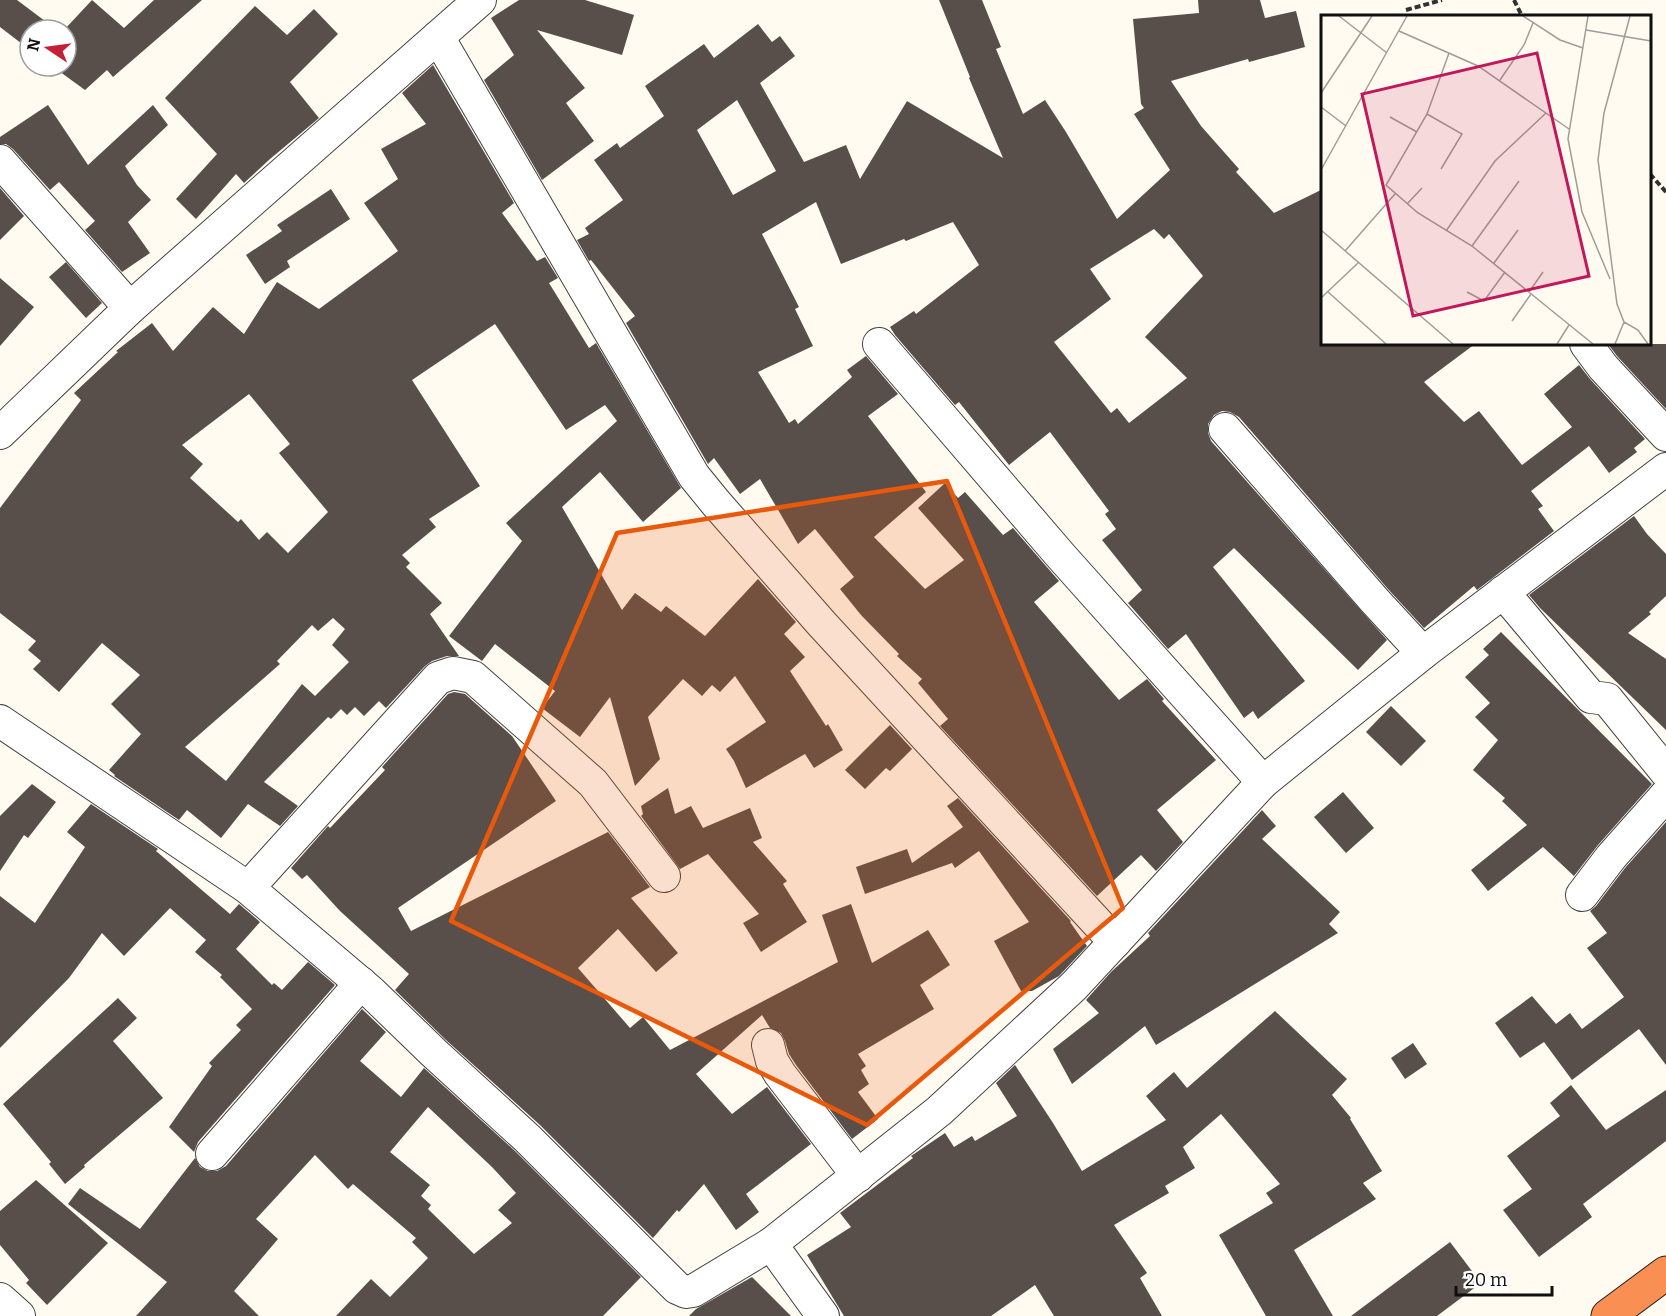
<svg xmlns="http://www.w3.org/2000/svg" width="1666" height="1316" font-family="Bitter,serif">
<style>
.building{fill:#584f4b;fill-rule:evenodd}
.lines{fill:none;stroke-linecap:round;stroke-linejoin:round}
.street-casing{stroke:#424242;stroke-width:34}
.highway-casing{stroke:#202020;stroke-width:35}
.path{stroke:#313131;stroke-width:4;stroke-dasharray:6 3;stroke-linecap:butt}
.street{stroke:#fff;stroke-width:32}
.highway{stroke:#fa8f54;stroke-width:33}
.marked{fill:#e8590c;fill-opacity:0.2;stroke:#e8590c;stroke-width:4.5;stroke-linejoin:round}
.inset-road{fill:none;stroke:#9f9d97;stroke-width:1.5}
.view{fill:#c2185b;fill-opacity:0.15;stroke:#c2185b;stroke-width:3}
.inset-edge{fill:none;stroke:#0f0f0f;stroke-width:3}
</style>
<rect width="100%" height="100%" fill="#fffbf1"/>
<g class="building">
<polygon points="0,0 17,0 57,30 30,30 30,50 0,27"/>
<polygon points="92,0 124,28 154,0 202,0 113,77 107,70 85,90 52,66 66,66 66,30 64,30"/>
<polygon points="519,0 585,0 634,15 622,55 537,30 585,88 566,103 594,141 542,180 484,80 514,55 491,18"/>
<path d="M939,0H982L1001,47L996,49L1023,114L1045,100L1066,132L1117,219L1170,170L1134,114L1144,108L1141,104L1133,19L1199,13L1198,0H1260L1265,18L1296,11L1305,47L1249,62L1248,59L1171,81L1201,126L1239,169L1236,172L1274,213L1323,189V344H1475L1424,382L1464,422L1479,411L1522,465L1572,427L1544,394L1579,365L1590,379L1645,439L1634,448L1637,452L1609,473L1589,446L1531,491L1543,506L1538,509L1554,531L1477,590L1474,586L1424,628L1388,589L1239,417L1230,412L1222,411L1214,415L1208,424V433L1211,441L1387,640L1358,670L1234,548L1213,567L1305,681L1258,719L1253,711L1244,718L1186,634L1168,649L1128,603L1142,590L1102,540L1116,529L1105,514L1109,511L1050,432L1009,465L959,402L955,405L895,335L890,327L914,311L916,314L979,265L953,222L906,241L904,239L841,264L816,202L762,234L799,307L795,309L813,346L758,372L789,423L795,419L798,424L852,377L847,370L866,356L898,394L868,416L926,492L874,537L925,589L964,560L918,508L945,483L958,498L965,492L1003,535L1013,528L1059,581L1034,602L1119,700L1147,679L1164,699L1162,701L1216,760L1157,810L1183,842L1156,871L1141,855L1097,896L940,726L948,719L918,683L922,679L897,656L899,654L861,615L840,589L854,577L815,529L798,544L760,479L740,494L714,458L708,464L626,323L635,316L591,260L589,261L577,240L589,234L585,228L623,200L594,160L617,143L620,148L664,116L645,86L704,44L714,58L758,24L772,42L780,36L795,56L760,83L804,162L846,145L860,179L907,101L1003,158L969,78L970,77ZM737,100L776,171L733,195L697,130ZM1154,229L1164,239L1169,234L1203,276L1145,337L1187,378L1129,423L1117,408L1111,413L1054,342L1111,299L1090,269Z"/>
<polygon points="255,6 287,35 314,9 338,34 290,82 319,118 270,159 244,183 236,174 196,219 176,199 217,154 165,98"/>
<path d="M433,65L514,203L502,213L537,261L545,257L558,278L549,283L589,348L596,343L681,488L643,522L600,472L562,507L622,610L635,593L661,612L666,606L705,636L758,579L796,622L784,634L805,657L790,671L826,726L828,724L843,750L814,768L805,754L746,788L734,761L726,749L766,722L735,676L720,692L712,685L702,696L683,679L648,717L660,759L635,786L610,697L580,737L542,708L555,691L495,644L482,661L449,636L522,541L506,523L617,421L605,405L566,430L495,324L412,380L480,486L429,519L436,527L402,555L410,563L406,567L442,603L430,614L459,656H447L432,661L425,666L386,708L379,701L364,716L355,707L347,715L341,709L331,719L328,717L264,782L298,806L280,826L248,804L221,838L187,810L179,820L114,776L115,775L109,770L141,734L111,704L140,675L102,643L59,692L33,669L41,661L28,650L36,641L0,613V508L81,400L74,393L118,352L116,351L152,323L173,351L213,307L244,334L277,282L319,309L398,251L364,203L398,179L381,149L426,124L402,93ZM249,394L290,444L279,453L328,512L288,553L267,532L259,540L241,519L238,522L190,478L203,464L182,445ZM333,618L345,629L332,645L349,662L315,696L302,684L226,781L185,747L280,664L277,661L312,625L318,631Z"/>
<polygon points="48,105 88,165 153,105 168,125 125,166 137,185 151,200 128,222 150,253 122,272 85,230 95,221 59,182 50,190 13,149 6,144 0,144 0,137"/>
<polygon points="0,188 24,216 0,240"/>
<polygon points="331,189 350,219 287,261 290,267 265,284 246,255 282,231 277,225"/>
<polygon points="66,262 102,303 86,318 49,277"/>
<polygon points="0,278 34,307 0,346"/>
<polygon points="1608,344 1666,344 1666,409 1617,356"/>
<polygon points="1634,516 1647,534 1666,554 1666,596 1649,612 1651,614 1628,633 1666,659 1666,730 1540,608 1529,595"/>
<polygon points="1501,632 1652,784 1598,845 1574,876 1543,847 1488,891 1471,870 1527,825 1502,801 1505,798 1473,770 1498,740 1475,717 1490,703 1465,677 1489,655 1483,649"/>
<polygon points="454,692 465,694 512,736 556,801 398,908 411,931 608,832 650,887 631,898 678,953 656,972 618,929 578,968 630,1028 643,1017 670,1050 838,962 822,915 851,904 872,963 928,930 950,965 920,985 934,1009 858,1054 866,1066 861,1070 869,1084 858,1092 878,1119 852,1139 796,1065 789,1054 785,1041 781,1033 770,1028 762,1015 696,1074 732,1114 767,1087 811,1144 746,1194 759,1212 736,1230 704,1184 679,1212 677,1210 653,1238 540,1125 446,1040 395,990 409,974 340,911 307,875 302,879 291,868 328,826 330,828 385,770 382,767 448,694"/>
<polygon points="1391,706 1426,741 1401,766 1366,732"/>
<polygon points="890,725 912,749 890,771 886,768 865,789 845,770"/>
<polygon points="32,784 56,802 28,838 24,835 0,871 0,816"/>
<polygon points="668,788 675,814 691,806 703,828 750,808 762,838 753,842 787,881 783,884 807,922 761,952 743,923 759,914 708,854 680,869 641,816 643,814 641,806"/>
<polygon points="1343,792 1374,828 1346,853 1314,817"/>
<polygon points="958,798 1071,921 1070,922 1087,946 1059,976 1032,991 1021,991 994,941 1029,922 979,851 955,868 952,863 865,894 856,867 907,849 912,863 963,827 947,806"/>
<polygon points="91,804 158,849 156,851 230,914 239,904 260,922 236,949 272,985 274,983 282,990 308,962 335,985 198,1142 194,1152 169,1127 212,1066 209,1063 241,1030 236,1025 252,1009 220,977 222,975 195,952 206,940 170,908 124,956 102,933 69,978 0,1048 0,896 35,923 85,847 67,832"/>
<polygon points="1262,810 1276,826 1262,839 1340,912 1329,924 1338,933 1156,1045 1145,1026 1072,1084 1053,1049 1099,1013 1086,1000 1111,972 1150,936 1148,933"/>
<polygon points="1666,822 1666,1065 1639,1029 1572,1080 1544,1042 1520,1058 1495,1023 1532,996 1556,1024 1570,1013 1582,1029 1624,997 1587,948 1607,933 1590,911 1596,906 1625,868"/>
<polygon points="118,998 137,1018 113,1041 163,1098 84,1165 85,1167 65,1184 49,1164 51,1162 3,1104"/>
<path d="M362,1009L386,1032L360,1061L401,1097L424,1068L515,1151L641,1277L603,1316H336L371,1279L390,1297L428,1258L412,1242L416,1238L353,1184L348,1189L315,1155L256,1219L278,1239L234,1291L259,1316H136L167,1282L68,1204L80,1188L140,1229L195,1158L200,1167L208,1171H217L226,1166ZM428,1107L492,1167L516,1193L498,1210L512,1223L474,1254L428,1209L431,1205L421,1196L430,1185L390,1152Z"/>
<polygon points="1275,1011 1347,1079 1332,1095 1351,1118 1350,1119 1382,1171 1363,1183 1376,1199 1294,1250 1333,1316 1266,1316 1219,1235 1273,1203 1266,1193 1280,1184 1221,1114 1183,1147 1195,1168 1165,1186 1169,1193 1114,1225 1147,1273 1140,1278 1162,1316 1054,1316 1035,1285 991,1316 844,1316 807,1255 851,1227 840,1213 913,1158 911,1156 945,1133 954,1147 972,1136 975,1141 1017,1116 996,1083 1015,1065 1053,1123 1082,1171 1166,1120 1146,1096 1174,1072 1187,1088"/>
<polygon points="1413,1043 1427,1064 1405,1079 1391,1058"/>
<polygon points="1571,1085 1606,1130 1666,1090 1666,1141 1583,1204 1592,1217 1539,1257 1503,1210 1532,1189 1507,1156 1560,1116 1550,1103"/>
<polygon points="36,1180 108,1243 47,1305 26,1283 29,1280 0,1245 0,1211"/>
<polygon points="1450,1242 1481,1283 1437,1316 1351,1316"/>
<polygon points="752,1277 791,1316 689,1316 696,1309"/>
</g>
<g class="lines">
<g class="street-casing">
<g id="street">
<polyline points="438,37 694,476 716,503 822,624 1115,942"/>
<polyline points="0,161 130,308"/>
<polyline points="879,344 1061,556 1263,782"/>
<polyline points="1586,344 1603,367 1666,435"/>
<polyline points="1225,429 1375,601 1423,653"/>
<polyline points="0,433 130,308 480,0"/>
<polyline points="1503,592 1591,697 1607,699 1666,772"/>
<polyline points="0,721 248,888 371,992 434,1053 527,1138 677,1288 686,1292 693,1291 771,1244 939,1111 1074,986 1263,782 1423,653 1666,469"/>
<polyline points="248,888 438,678 453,673 473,677 593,783 664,876"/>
<polyline points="1582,895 1611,857 1666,795"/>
<polyline points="768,1045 772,1061 780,1074 858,1176"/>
<polyline points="212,1154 361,983"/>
<polyline points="771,1244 823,1316"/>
<polyline points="0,1299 19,1316"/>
</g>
</g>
<g class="highway-casing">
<polyline id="highway" points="1608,1316 1666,1273"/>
</g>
<g class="path">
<polyline points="1514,0 1522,16"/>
<polyline points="1406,10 1442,0"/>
<polyline points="1650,174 1666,192"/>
</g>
<use href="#street" class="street"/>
<use href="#highway" class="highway"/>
</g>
<path class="marked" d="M947,481L1123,908L867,1125L451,921L617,533Z"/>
<g transform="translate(1321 15)">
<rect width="330" height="330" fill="#fffbf1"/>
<path class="inset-road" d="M18,1L66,38M202,1L239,25L262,33M267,1L247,124L261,197L289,264M309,1L283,98L277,145L296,289L303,307L317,315L327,329M265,15L330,26M78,16L157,51L248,114M128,38L106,99L65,170L97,198L151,231L272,329M179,65L203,30L212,8M0,78L51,1M0,92L25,111M106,99L141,119L120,154M69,102L96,117M0,155L86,1M86,189L101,173M0,215L132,329M125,216L174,146L225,98M151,231L198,166M24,236L74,179M173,248L197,215M6,276L65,329M146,277L163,286L184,257M208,277L222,257M0,283L37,248M191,306L210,279M236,329L248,310M294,329L303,307"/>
<path class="view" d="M216,38L268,261L92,301L41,79Z"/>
<rect width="330" height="330" class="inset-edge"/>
</g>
<g transform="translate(48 48) rotate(283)"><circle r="28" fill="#ffffff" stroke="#9f9f9f" stroke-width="1.5"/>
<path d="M0-4.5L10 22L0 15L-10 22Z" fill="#c62039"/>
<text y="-9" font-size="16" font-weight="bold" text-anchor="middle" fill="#0f0f0f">N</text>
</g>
<path d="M1456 1286v9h96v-9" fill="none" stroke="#0f0f0f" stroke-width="3"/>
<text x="1465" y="1286" font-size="18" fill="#0f0f0f" stroke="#ffffff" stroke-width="4.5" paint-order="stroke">20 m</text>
</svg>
